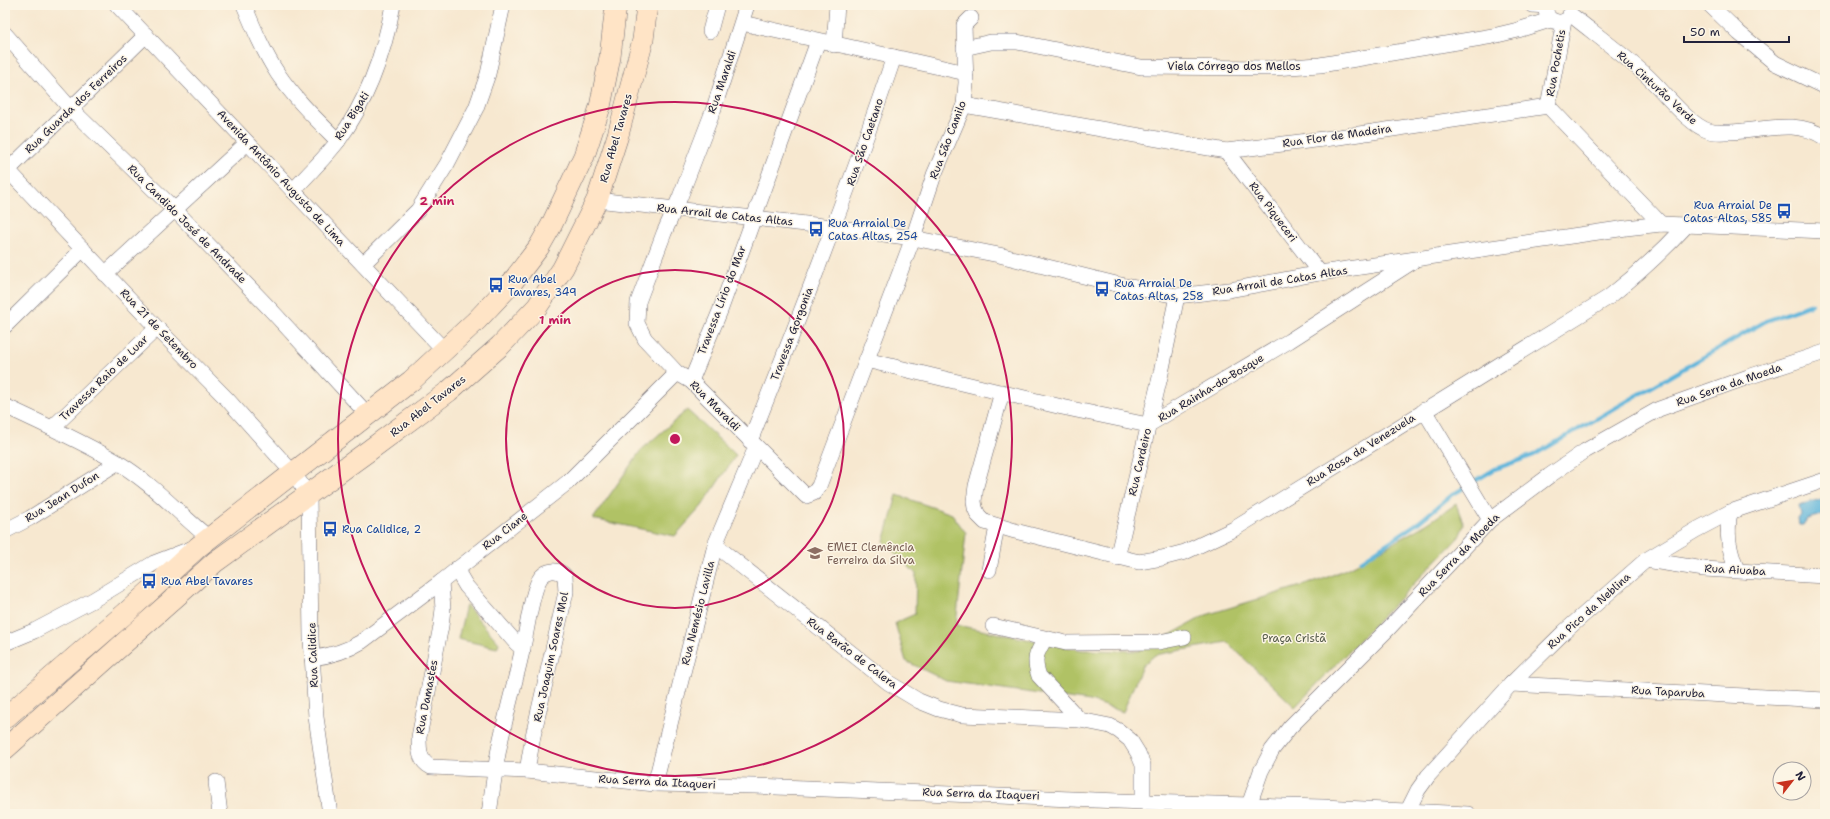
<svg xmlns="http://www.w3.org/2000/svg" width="1830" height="819" font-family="'Shantell Sans',sans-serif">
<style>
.green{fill:#b0c265;stroke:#697250}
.water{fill:#5fb5db;stroke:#406c8b}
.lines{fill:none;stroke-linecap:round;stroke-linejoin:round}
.stream{stroke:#5fb5db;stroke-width:4}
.street-casing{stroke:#6d676f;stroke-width:16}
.secondary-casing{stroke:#6d676f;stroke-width:22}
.street{stroke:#fff;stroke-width:15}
.secondary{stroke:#ffe4c6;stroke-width:21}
.ring{fill:none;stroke:#c2185b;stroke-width:2}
.labels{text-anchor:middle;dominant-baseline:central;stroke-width:3;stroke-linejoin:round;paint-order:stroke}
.street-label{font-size:11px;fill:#22223b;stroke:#fcf5e5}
.transit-label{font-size:11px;fill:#164399;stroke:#fcf5e5;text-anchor:start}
.education-label{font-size:11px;fill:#785e54;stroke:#fcf5e5;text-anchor:start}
.park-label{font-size:11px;fill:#545a4a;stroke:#fcf5e5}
.centre{fill:#c2185b;stroke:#fcf5e5;stroke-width:2}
.ring-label{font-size:12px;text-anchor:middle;font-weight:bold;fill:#c2185b;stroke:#fcf5e5;stroke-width:3;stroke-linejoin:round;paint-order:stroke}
</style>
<rect width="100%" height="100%" fill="#fcf5e5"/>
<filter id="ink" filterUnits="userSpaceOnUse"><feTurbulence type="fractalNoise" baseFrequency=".025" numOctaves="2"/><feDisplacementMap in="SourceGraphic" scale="8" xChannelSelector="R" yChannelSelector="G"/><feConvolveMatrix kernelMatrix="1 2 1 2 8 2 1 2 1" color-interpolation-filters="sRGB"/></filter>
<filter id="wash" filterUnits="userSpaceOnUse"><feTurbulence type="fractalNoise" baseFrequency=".012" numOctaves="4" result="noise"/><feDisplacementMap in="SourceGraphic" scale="16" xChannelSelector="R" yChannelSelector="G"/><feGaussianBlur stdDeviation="0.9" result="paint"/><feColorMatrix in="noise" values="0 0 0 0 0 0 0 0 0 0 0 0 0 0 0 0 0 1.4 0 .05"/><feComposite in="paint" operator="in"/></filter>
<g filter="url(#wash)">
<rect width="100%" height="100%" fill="#f7e8d0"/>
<g class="green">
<polygon points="687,410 736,455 702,506 675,536 593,519 641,450"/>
<polygon points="897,495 952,514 966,533 956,625 1082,650 1139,651 1142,646 1170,635 1206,615 1321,580 1355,565 1428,523 1456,504 1464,525 1459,537 1295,707 1227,642 1155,655 1142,666 1123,712 1090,701 946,681 906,661 895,623 915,614 916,574 884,542"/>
<polygon points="466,605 499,643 497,648 458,639"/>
</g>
<polygon class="water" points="1825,498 1825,514 1807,519 1803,525 1799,525 1798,519 1801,515 1799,505"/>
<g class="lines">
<polyline class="stream" points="1361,561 1419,522 1452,495 1495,469 1534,455 1766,321 1812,304"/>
</g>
</g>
<g filter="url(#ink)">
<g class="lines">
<g class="street-casing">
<g id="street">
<polyline points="117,5 445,351"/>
<path d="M244,5C254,29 264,53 278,74C295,99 317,120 338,141"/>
<polyline points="747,5 713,111 680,197 664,233 638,302 637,323 645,339 677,373 691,381 806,496 814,493 819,486 913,238 934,175 964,105 966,83 964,25 971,18"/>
<polyline points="1532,5 1546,6"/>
<path d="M1547,5C1544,14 1549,21 1558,22"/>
<polyline points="1710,5 1739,33 1775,63 1825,87"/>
<path d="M1570,14C1595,34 1621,53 1646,75C1663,90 1687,124 1709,131C1715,133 1724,132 1730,132C1762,131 1797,118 1825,138"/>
<polyline points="742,23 966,73"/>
<polyline points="710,31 717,5"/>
<polyline points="5,34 71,109 175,210 271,310 368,415"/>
<polyline points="834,45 837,5"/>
<polyline points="964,48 991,42 1017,42 1141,67 1273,68 1320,65 1493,36 1518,30 1550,20"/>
<polyline points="964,105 1226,151 1332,138 1548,106"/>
<polyline points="1548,106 1661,224"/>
<polyline points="1548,106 1564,21"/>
<polyline points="1226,151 1320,273"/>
<polyline points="5,167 157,328 227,399 293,473 309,495 311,639 316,717 330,814"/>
<polyline points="5,173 146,35"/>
<path d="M293,191C308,174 325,158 338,141C368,100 384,54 393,5"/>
<polyline points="597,200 832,227 913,238 999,255 1116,284 1177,296 1229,290 1320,273 1626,228 1661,224 1825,231"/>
<polyline points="363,264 418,210 447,164 476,108 488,74 503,5"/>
<polyline points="105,274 247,143"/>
<polyline points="5,326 83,249"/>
<polyline points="866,360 1062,407 1148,425 1289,341 1412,262"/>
<polyline points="691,381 720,311 818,41"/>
<path d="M1002,392L976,486L974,501L975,508L978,515L985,522L1015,531L1139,562L1162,558L1185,552L1234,529L1609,297C1637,275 1663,251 1687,225"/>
<path d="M5,406C43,424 81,441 117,462C152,483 178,513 209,538"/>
<polyline points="1424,410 1490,520"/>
<polyline points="52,428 157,328"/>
<path d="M750,441C801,314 850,187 894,57"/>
<path d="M1730,512C1726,534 1729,550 1737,570"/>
<polyline points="5,531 30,518 117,463"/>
<polyline points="715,545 889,683 919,701 939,709 962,715 1080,720 1110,726 1119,731 1130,740 1138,753 1143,765 1143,802"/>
<polyline points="1117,558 1161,373 1177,296"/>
<polyline points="1646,560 1704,569 1825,576"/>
<polyline points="456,569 466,586 516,643 523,649"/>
<polyline points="989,570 997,526"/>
<path d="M441,582L443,609L441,626L419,737C419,750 419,761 431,767L527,771L655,784L754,786L1143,802L1323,807L1468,814"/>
<polyline points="993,626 1066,643 1159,642 1184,637"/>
<path d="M1045,639C1036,654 1033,659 1039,676L1080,720"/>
<polyline points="5,643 34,631 93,600 154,563 193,548"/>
<path d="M312,658C330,656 345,652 361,642L441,582L568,482L677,373"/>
<polyline points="1511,684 1825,700"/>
<polyline points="216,782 220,814"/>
<polyline points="655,784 715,545 756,447"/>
<polyline points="1249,805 1261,771 1272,750 1290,727 1389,628 1490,520 1549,476 1585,451 1659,409 1748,377 1825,352"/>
<path d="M489,814C493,786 496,758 503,730C509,702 517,675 523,647C527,630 532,589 541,577C548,569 558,569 565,576L566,592L533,736L527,771"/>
<polyline points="1406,814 1418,790 1428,776 1511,684 1564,632 1646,560 1696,530 1730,512 1825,480"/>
</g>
</g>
<g class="secondary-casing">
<g id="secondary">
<polyline points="5,718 127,612 198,547 411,381 477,320 510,285 539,247 551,226 584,156 600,107 610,57 616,5"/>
<polyline points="5,749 215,562 367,452 449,391 500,346 537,307 563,268 597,200 618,135 643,40 647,5"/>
</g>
</g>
<use href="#street" class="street"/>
<use href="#secondary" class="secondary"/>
</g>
</g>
<g class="ring">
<circle cx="675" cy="439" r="169"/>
<circle cx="675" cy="439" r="337"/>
</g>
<defs>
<g id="bus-bare" transform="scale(1.2)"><path d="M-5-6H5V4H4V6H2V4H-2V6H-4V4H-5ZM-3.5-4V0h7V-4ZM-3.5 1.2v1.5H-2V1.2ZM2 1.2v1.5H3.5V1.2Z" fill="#1a4fb4" stroke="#fcf5e5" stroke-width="2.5" paint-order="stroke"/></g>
<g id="school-bare" transform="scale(1.2)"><path d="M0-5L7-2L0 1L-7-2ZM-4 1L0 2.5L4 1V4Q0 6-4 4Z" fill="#8d6e63" stroke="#fcf5e5" stroke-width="2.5" paint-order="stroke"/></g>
</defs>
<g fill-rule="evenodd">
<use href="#bus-bare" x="1784" y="211"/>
<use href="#bus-bare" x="816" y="229"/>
<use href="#bus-bare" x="496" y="285"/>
<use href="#bus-bare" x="1102" y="289"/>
<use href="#bus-bare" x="330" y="529"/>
<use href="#school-bare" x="815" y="553"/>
<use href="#bus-bare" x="149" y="581"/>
</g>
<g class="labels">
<g class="street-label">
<text transform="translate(1556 63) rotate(-80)">Rua Pochetis</text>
<text x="1234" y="66">Viela Córrego dos Mellos</text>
<text transform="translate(722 82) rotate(-71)">Rua Maraldi</text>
<text transform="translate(1657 88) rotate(42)">Rua Cinturão Verde</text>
<text transform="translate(76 104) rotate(-44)">Rua Guarda dos Ferreiros</text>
<text transform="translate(352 116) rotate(-58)">Rua Bigati</text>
<text transform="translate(1337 136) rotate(-8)">Rua Flor de Madeira</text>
<text transform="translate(616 138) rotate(-74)">Rua Abel Tavares</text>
<text transform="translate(948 140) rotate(-69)">Rua São Camilo</text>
<text transform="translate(865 142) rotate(-71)">Rua São Caetano</text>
<text transform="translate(281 178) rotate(47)">Avenida Antônio Augusto de Lima</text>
<text transform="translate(1273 212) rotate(53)">Rua Piqueceri</text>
<text transform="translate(725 215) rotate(6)">Rua Arrail de Catas Altas</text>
<text transform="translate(187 224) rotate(45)">Rua Candido José de Andrade</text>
<text transform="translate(1280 281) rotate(-9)">Rua Arrail de Catas Altas</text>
<text transform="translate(722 300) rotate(-69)">Travessa Lírio do Mar</text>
<text transform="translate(159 329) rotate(46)">Rua 21 de Setembro</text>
<text transform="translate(792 334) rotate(-69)">Travessa Gorgonia</text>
<text transform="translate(104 378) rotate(-44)">Travessa Raio de Luar</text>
<text transform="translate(1729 385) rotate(-19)">Rua Serra da Moeda</text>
<text transform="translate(1211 388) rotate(-31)">Rua Rainha-do-Bosque</text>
<text transform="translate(428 406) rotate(-38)">Rua Abel Tavares</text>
<text transform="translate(715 406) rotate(45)">Rua Maraldi</text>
<text transform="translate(1361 450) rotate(-32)">Rua Rosa da Venezuela</text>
<text transform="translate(1140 462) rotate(-77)">Rua Cardeiro</text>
<text transform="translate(62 497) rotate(-32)">Rua Jean Dufon</text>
<text transform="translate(505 531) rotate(-38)">Rua Ciane</text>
<text transform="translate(1459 555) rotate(-46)">Rua Serra da Moeda</text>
<text transform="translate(1735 570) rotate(3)">Rua Aiuaba</text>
<text transform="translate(1589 611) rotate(-42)">Rua Pico da Neblina</text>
<text transform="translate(698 613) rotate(-76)">Rua Nemésio Lavilla</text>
<text transform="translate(852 653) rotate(37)">Rua Barão de Calera</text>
<text transform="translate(313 655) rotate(-92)">Rua Calidice</text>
<text transform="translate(551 657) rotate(-78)">Rua Joaquim Soares Mol</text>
<text transform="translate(1668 692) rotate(3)">Rua Taparuba</text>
<text transform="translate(427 697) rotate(-79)">Rua Damastes</text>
<text transform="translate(657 782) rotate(3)">Rua Serra da Itaqueri</text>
<text transform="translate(981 794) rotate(2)">Rua Serra da Itaqueri</text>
</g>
<g class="transit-label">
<text x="1772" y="205" text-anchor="end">Rua Arraial De<tspan x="1772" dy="13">Catas Altas, 585</tspan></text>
<text x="828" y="223">Rua Arraial De<tspan x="828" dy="13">Catas Altas, 254</tspan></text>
<text x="508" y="279">Rua Abel<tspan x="508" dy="13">Tavares, 349</tspan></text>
<text x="1114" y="283">Rua Arraial De<tspan x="1114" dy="13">Catas Altas, 258</tspan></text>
<text x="342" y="529">Rua Calidice, 2</text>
<text x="161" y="581">Rua Abel Tavares</text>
</g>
<g class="education-label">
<text x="827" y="547">EMEI Clemência<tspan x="827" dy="13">Ferreira da Silva</tspan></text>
</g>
<g class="park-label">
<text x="1294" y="638">Praça Cristã</text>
</g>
</g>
<circle cx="675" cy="439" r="6" class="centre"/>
<g class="ring-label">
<text x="437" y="205">2 min</text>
<text x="555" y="324">1 min</text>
</g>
<rect width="1830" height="819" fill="none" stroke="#fcf5e5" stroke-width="20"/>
<g transform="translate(1792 781) rotate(59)"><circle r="19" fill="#fcf5e5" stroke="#a5a1a1"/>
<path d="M0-3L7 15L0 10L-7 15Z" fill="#c8321e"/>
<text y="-6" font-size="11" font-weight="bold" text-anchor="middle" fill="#22223b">N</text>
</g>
<path d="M1684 36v6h105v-6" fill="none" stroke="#22223b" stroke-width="2"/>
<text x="1690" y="36" font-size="12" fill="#22223b" stroke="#fcf5e5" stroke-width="3" paint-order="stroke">50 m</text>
</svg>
